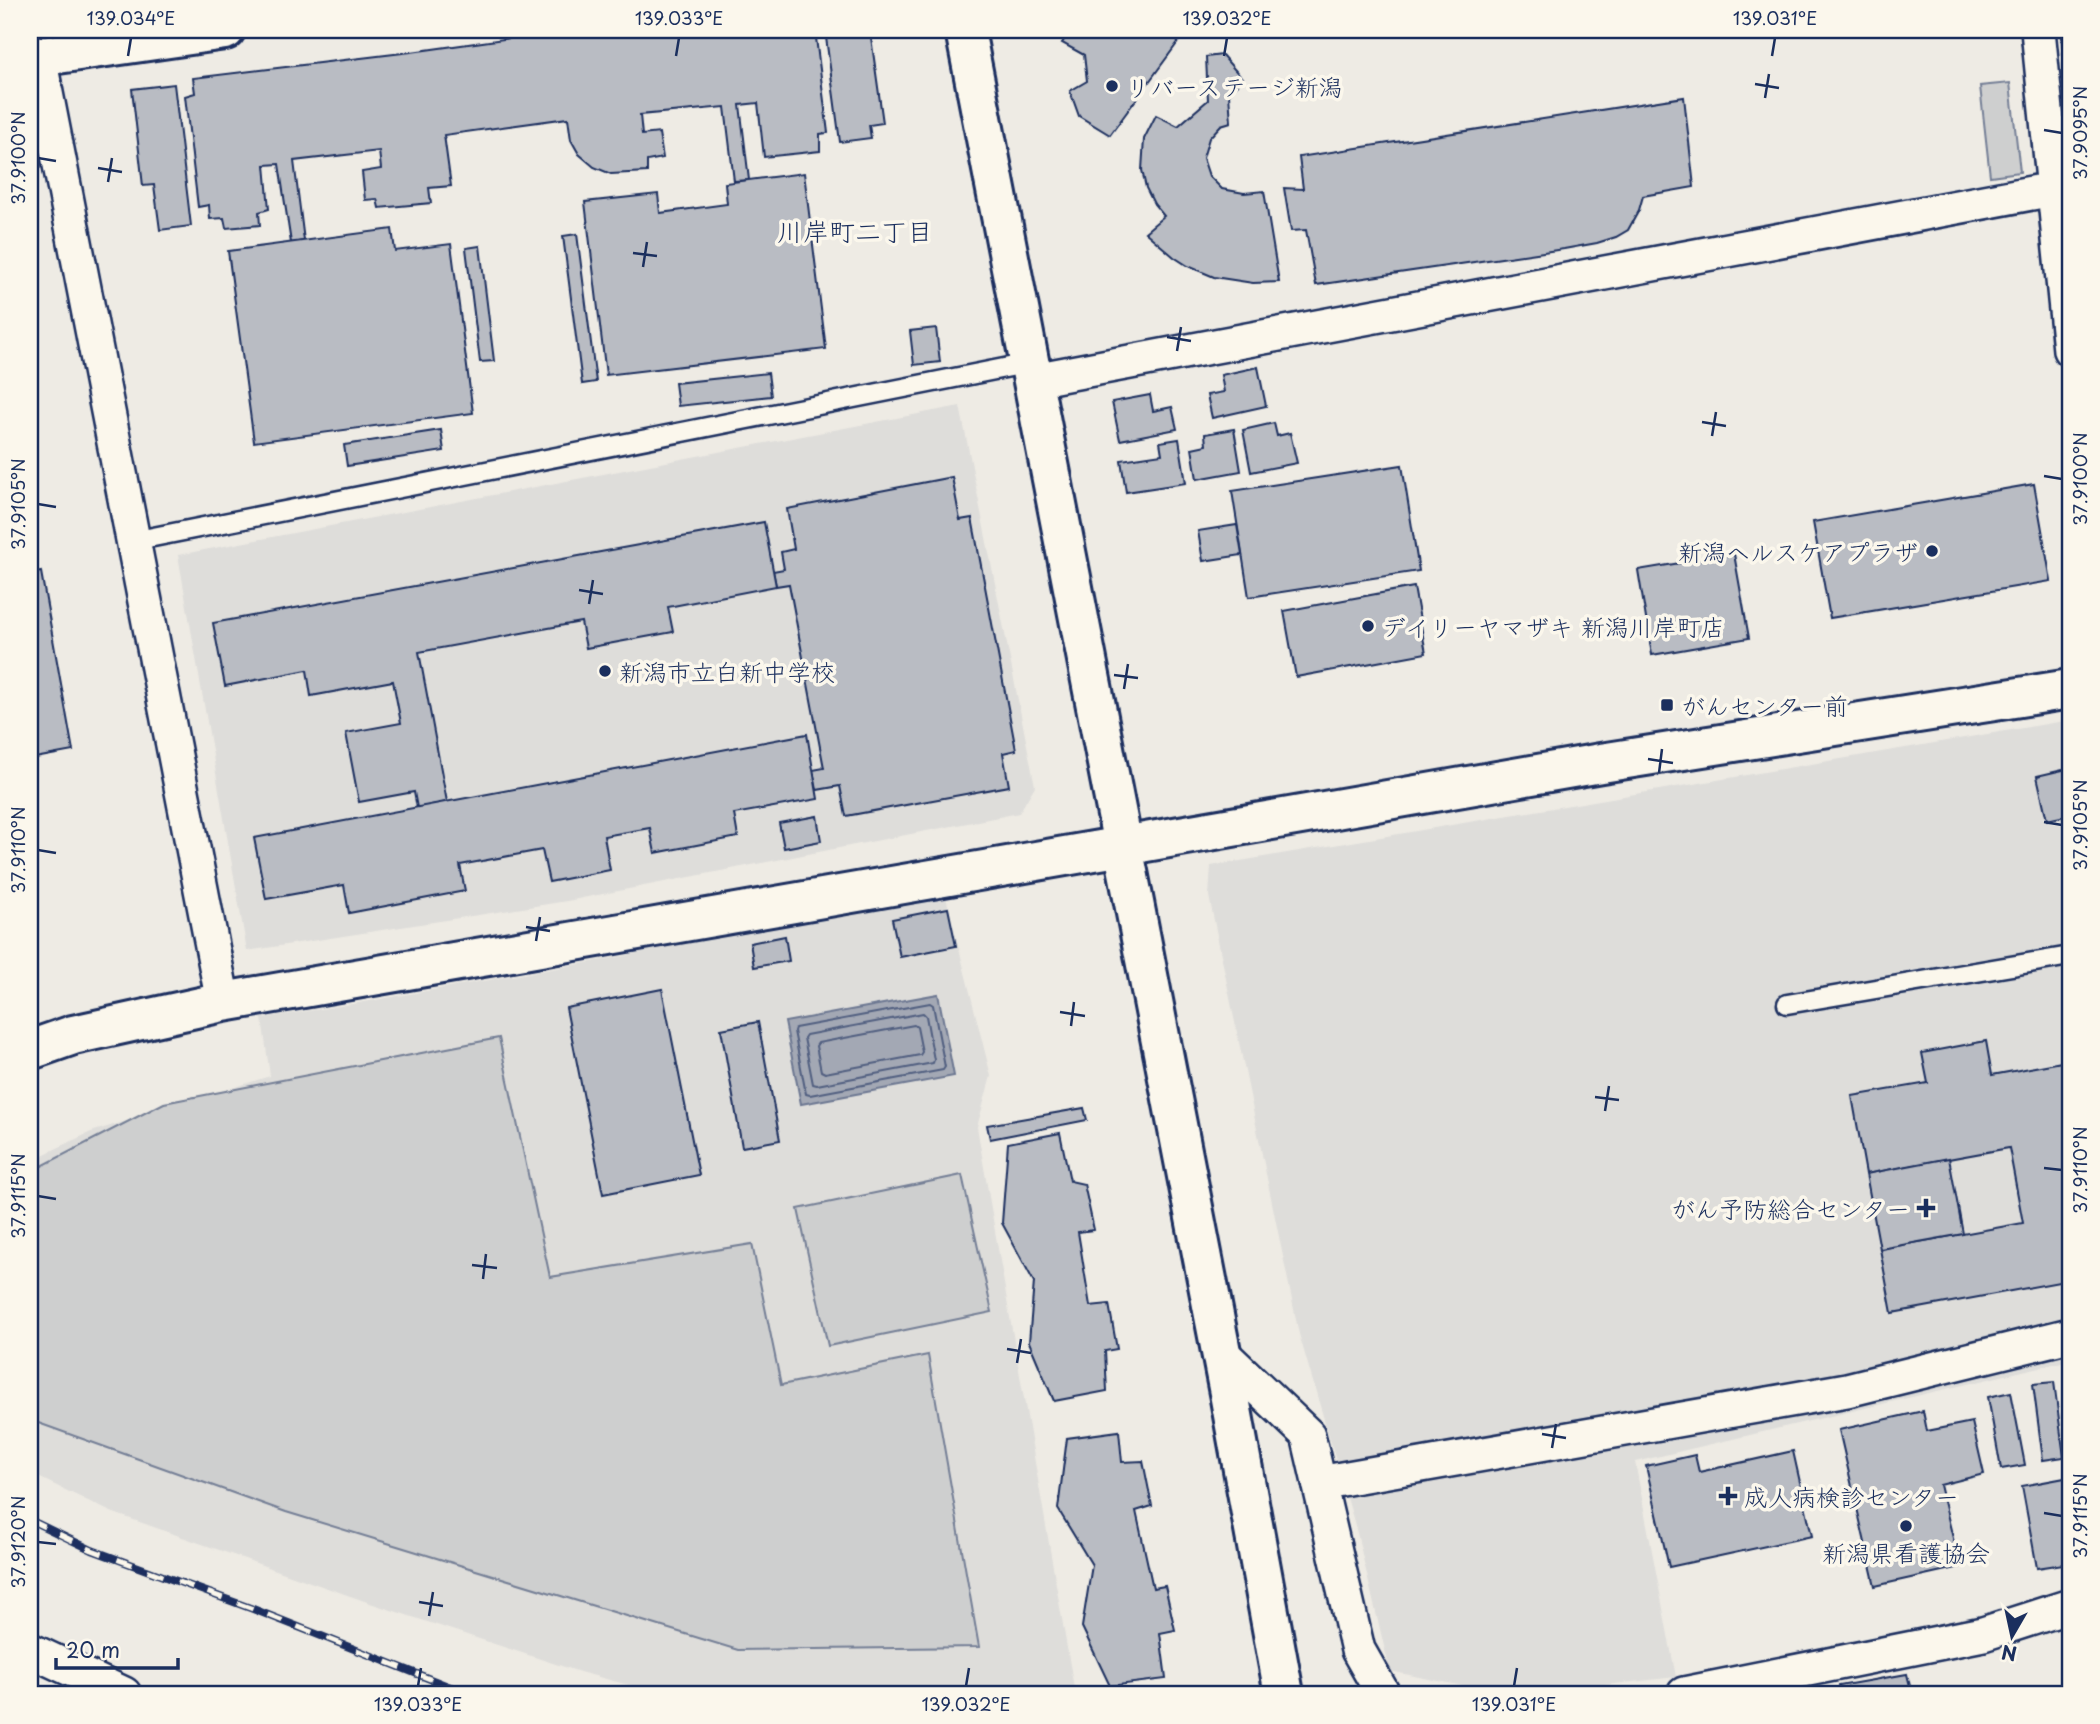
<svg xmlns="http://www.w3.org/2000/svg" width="2100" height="1724" font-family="'Playpen Sans','Klee One',sans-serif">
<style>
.built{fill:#deddda}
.green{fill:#cecfcf;stroke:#747f96;stroke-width:2}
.water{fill:#a3a8b4;stroke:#6d7892;stroke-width:2}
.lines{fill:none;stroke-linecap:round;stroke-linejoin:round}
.shore{stroke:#515f80;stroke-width:2}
.building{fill:#b9bcc3;stroke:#1b2f5e;stroke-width:2}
.service-casing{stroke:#1b2f5e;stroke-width:23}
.minor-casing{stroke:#1b2f5e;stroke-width:38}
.tertiary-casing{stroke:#1b2f5e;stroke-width:44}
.service{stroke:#fbf7ec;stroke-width:18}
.minor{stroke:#fbf7ec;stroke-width:33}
.tertiary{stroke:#fbf7ec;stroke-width:38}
.rail-casing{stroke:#1b2f5e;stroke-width:8}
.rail{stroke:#fbf7ec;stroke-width:5;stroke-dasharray:16;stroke-linecap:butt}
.ticks{fill:none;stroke:#1b2f5e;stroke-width:2.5}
.poi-dot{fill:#1b2f5e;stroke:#fbf7ec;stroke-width:2.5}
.labels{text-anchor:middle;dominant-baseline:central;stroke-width:7;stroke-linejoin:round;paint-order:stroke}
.poi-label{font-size:24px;fill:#1b2f5e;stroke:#fbf7ec;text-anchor:start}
.neighbourhood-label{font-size:26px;fill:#1b2f5e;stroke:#fbf7ec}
.neatline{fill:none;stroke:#1b2f5e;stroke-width:2.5}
.ticks-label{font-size:18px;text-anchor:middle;fill:#1b2f5e}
</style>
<rect width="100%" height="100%" fill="#eeebe4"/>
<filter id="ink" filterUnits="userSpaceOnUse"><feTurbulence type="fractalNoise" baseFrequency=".0143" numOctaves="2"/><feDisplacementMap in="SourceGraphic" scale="14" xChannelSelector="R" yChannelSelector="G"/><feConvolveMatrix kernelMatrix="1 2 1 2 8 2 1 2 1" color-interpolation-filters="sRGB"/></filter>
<g filter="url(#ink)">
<g class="built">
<polygon points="960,406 1035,786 1019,813 567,901 247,951 178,555"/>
<polygon points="2070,720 2070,1360 1635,1462 1676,1677 1597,1686 1482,1690 1390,1671 1355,1525 1299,1334 1209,896 1211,866"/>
<polygon points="945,893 991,1076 977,1127 1075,1694 662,1694 580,1672 373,1604 111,1512 30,1473 30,1161 91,1132 270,1076 262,1018 352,1004 624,956 723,931"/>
</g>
<g class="green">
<polygon points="2010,83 2020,172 1990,176 1980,86"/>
<polygon points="499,1038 550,1277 752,1244 781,1385 928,1355 979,1647 738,1650 286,1512 30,1420 30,1172 164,1103"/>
<polygon points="962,1175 992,1312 828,1346 798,1209"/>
</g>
<polygon class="water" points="938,994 954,1076 801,1104 785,1022"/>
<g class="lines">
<g class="shore">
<polygon points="930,1003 933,1005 945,1067 943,1070 810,1095 806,1094 794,1031 795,1028"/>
<polygon points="923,1013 926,1016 934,1060 933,1063 817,1085 813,1084 804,1038 806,1035"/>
<polygon points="914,1025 917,1027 922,1052 920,1055 825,1073 821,1071 816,1046 818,1043"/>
</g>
</g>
<g class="building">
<polygon points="557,30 815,30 828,133 820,134 820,151 764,157 758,103 740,105 749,180 734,181 725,107 640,115 642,135 659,133 663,158 647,161 647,172 611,174 594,167 579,154 571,140 568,118 444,135 451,186 429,188 431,203 379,208 377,199 365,200 362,172 381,169 379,151 294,161 304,241 291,243 279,164 265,165 269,209 259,212 260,225 226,228 224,218 210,219 209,205 198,207 185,96 195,93 193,78 411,52 525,36"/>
<polygon points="825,30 870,30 883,123 869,125 871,138 840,142"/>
<polygon points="1071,30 1187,30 1110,135 1079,116 1070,91 1087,81 1084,55 1062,43"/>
<polygon points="2070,35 2070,83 2068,83 2061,36"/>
<polygon points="1222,55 1242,78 1229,94 1231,122 1221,125 1209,138 1203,158 1209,176 1222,189 1244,193 1264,191 1279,282 1253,283 1214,277 1188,266 1174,257 1145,232 1164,216 1154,204 1146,188 1142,170 1144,139 1156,115 1178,126 1208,100 1206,57"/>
<polygon points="174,84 191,226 160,230 154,185 143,186 132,89"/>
<polygon points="1684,97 1694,187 1643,196 1639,210 1628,230 1616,237 1597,243 1564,249 1316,285 1306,230 1291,231 1284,188 1303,189 1299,157"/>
<polygon points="804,173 826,349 606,375 585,202 658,194 660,213 727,204 725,183"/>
<polygon points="392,229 395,251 451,244 473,413 254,442 228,251"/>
<polygon points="577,234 596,382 582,384 563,236"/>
<polygon points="480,246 494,361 480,362 466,248"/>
<polygon points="936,328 940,362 914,365 910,331"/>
<polygon points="1258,367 1266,406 1212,418 1207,395 1224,392 1221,375"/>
<polygon points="768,373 771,396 678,406 675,383"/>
<polygon points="1150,395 1153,411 1172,407 1177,429 1120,440 1112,402"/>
<polygon points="1274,423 1277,436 1290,433 1297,463 1251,472 1243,430"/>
<polygon points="1234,429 1241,471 1197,479 1192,448 1206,445 1205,434"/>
<polygon points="441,430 444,451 347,466 344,445"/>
<polygon points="1179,439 1186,483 1126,492 1121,460 1162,454 1160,442"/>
<polygon points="1402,465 1419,571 1249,597 1232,491"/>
<polygon points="952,477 960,520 972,518 1016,750 1003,753 1009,786 846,816 840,786 817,790 813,770 824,768 789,584 776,586 773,571 784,569 781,552 794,549 787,509"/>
<polygon points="2034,484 2051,581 1830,618 1813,522"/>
<polygon points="764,522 776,586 668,607 673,632 586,648 581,622 419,652 447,802 417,808 414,792 359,802 346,733 401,723 393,681 311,696 307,670 225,686 213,623"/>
<polygon points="1237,525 1242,555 1203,561 1198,531"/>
<polygon points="1734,554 1749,638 1652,655 1638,570"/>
<polygon points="41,572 73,751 35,758 30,731 30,574"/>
<polygon points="1414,587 1426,653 1296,677 1284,611"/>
<polygon points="807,734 818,799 734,814 738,837 655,853 650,828 604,836 610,870 549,882 542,850 460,865 465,891 349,913 344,885 266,899 254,838"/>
<polygon points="2067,769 2070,785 2070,815 2047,820 2037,776"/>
<polygon points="817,816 821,841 784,848 779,823"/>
<polygon points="948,908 956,946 900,957 892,919"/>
<polygon points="785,936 789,961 754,967 750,943"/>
<polygon points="662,989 699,1175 603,1194 566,1008"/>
<polygon points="758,1022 780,1140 742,1147 721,1029"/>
<polygon points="1986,1041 1992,1075 2067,1061 2070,1082 2070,1280 1892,1313 1880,1249 2023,1223 2009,1148 1866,1174 1852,1096 1928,1083 1922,1053"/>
<polygon points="1084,1108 1087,1120 990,1139 987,1125"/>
<polygon points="1060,1133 1070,1181 1084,1184 1094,1230 1078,1232 1090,1306 1109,1304 1117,1349 1105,1351 1107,1391 1054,1401 1029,1342 1034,1282 1002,1223 1008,1143"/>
<polygon points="1949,1158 1963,1234 1880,1249 1866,1174"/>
<polygon points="2070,1381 2070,1411 2065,1382"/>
<polygon points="2054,1382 2064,1457 2043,1460 2033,1384"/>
<polygon points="2011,1392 2025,1465 2001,1469 1988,1397"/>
<polygon points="1923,1411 1927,1431 1972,1422 1984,1474 1940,1485 1960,1567 1875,1586 1839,1430"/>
<polygon points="1119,1431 1122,1462 1143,1461 1152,1506 1136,1511 1153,1588 1165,1586 1175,1630 1160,1633 1166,1679 1110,1686 1082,1627 1092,1565 1058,1509 1067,1438"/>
<polygon points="1793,1451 1812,1536 1669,1567 1646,1466 1695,1455 1699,1472"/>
<polygon points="2070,1477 2070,1563 2037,1568 2022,1486"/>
<polygon points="1907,1674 1912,1694 1840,1694 1839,1686"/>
</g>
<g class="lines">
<g class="service-casing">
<g id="service">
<polyline points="133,541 1030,363"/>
<polyline points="1787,1004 2070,956"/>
</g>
</g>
<g class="minor-casing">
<g id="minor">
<polyline points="2038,30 2070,350"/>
<polyline points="39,57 223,1002"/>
<polyline points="1034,380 2053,189 2070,188"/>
<polyline points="1222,1353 1308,1435 1358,1650 1383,1694"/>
<polyline points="1319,1483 1847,1390 2070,1335"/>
<polyline points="30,1650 124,1694"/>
<polyline points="1684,1694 1983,1634 2070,1606"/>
</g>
</g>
<g class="tertiary-casing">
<g id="tertiary">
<polyline points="965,30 1229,1393 1284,1694"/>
<polyline points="30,58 225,30"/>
<polyline points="30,1050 73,1035 223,1002 1601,763 2070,689"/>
</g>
</g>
<use href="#service" class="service"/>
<use href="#minor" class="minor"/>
<use href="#tertiary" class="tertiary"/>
<g class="rail-casing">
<polyline id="rail" points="30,1520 92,1550 253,1609 468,1694"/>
</g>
<use href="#rail" class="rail"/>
</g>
</g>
<path class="ticks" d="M128,56L131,38M676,56L679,38M1224,56L1227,38M1772,56L1775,38M1755,84L1779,88M1765,98L1769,74M2044,130L2062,133M38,158L56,161M98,168L122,172M108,182L112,158M633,253L657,256M643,267L647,242M1167,337L1191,341M1177,351L1181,327M1702,422L1726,426M1712,436L1716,412M2044,476L2062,479M38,504L56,507M579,590L603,594M589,604L593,580M1114,675L1138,678M1124,689L1128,664M1648,759L1673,763M1659,773L1662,749M2044,822L2062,825M38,850L56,853M526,927L550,931M536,941L540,917M1060,1012L1085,1016M1071,1026L1074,1002M1595,1097L1619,1100M1605,1111L1609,1086M2044,1168L2062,1170M38,1196L56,1199M472,1265L497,1268M483,1279L486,1254M1007,1349L1031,1353M1017,1363L1021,1339M1542,1434L1566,1438M1552,1448L1556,1424M2044,1513L2062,1516M38,1542L56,1544M419,1602L443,1606M429,1616L433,1592M418,1686L421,1668M966,1686L969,1668M1514,1686L1517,1668"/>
<g class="poi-dot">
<circle cx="1112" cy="86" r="7"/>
<circle cx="1932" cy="551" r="7"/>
<circle cx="1368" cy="626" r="7"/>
<circle cx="605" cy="671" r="7"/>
<rect x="1660" y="698" width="14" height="14" rx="3.5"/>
<path d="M1922.5 1197.5h7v7h7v7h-7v7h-7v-7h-7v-7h7z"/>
<path d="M1724.5 1485.5h7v7h7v7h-7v7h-7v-7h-7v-7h7z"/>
<circle cx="1906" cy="1526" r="7"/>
</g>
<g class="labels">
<g class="poi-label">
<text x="1126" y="86">リバーステージ新潟</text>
<text x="1918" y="551" text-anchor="end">新潟ヘルスケアプラザ</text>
<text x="1382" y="626">デイリーヤマザキ 新潟川岸町店</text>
<text x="619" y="671">新潟市立白新中学校</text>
<text x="1681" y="705">がんセンター前</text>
<text x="1910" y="1208" text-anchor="end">がん予防総合センター</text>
<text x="1744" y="1496">成人病検診センター</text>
<text x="1906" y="1552" text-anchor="middle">新潟県看護協会</text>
</g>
<g class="neighbourhood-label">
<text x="855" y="230">川岸町二丁目</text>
</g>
</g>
<rect width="2100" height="1724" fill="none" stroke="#fbf7ec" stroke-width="77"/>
<g transform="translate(2012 1636) rotate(189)" stroke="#fbf7ec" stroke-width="5" paint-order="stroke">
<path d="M0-5L12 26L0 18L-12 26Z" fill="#1b2f5e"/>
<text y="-10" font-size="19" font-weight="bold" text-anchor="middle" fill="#1b2f5e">N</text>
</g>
<path d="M56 1658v10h122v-10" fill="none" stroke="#1b2f5e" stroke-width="3.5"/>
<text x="66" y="1658" font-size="21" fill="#1b2f5e" stroke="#fbf7ec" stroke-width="5" paint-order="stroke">20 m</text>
<rect x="38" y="38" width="2024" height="1648" class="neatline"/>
<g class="ticks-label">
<text x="131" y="25">139.034°E</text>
<text x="679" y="25">139.033°E</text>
<text x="1227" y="25">139.032°E</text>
<text x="1775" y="25">139.031°E</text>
<text transform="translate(2081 133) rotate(-90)" y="6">37.9095°N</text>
<text transform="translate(19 158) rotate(-90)" y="6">37.9100°N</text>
<text transform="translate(2081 479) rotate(-90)" y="6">37.9100°N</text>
<text transform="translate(19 504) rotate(-90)" y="6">37.9105°N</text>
<text transform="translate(2081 825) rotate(-90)" y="6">37.9105°N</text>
<text transform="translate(19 850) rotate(-90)" y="6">37.9110°N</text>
<text transform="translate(2081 1170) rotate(-90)" y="6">37.9110°N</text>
<text transform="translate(19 1196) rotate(-90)" y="6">37.9115°N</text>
<text transform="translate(2081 1516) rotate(-90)" y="6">37.9115°N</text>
<text transform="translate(19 1542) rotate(-90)" y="6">37.9120°N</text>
<text x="418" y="1711">139.033°E</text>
<text x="966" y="1711">139.032°E</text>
<text x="1514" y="1711">139.031°E</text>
</g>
</svg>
